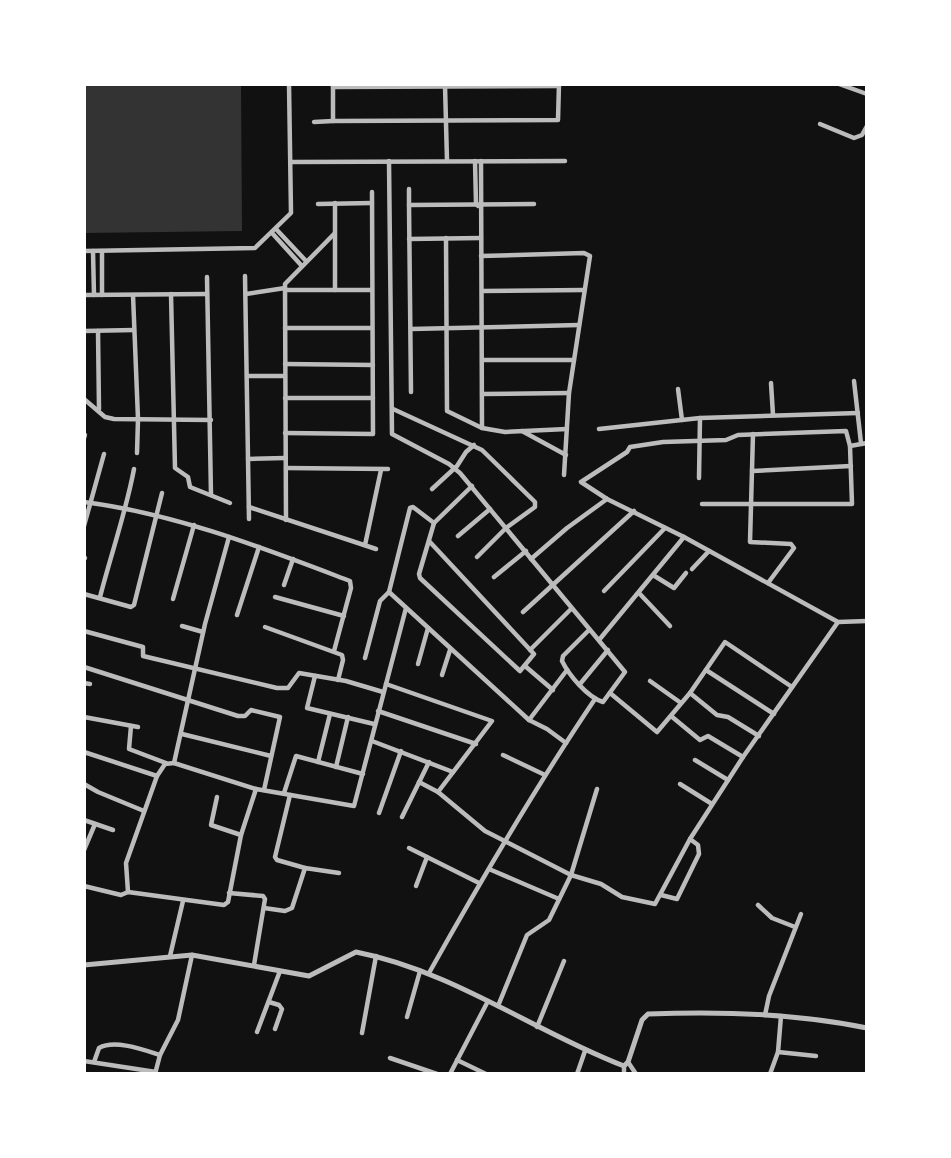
<svg xmlns="http://www.w3.org/2000/svg" width="951" height="1158" font-family="'Source Serif 4',serif">
<style>
.water{fill:#333}
.lines{fill:none;stroke-linecap:round;stroke-linejoin:round}
.minor{stroke:#bcbcbc;stroke-width:4.5}
.tertiary{stroke:#bcbcbc;stroke-width:5}
</style>
<rect width="100%" height="100%" fill="#111"/>
<polygon class="water" points="84,84 241,84 242,231 84,233"/>
<g class="lines">
<g class="minor">
<polyline points="333,84 333,121 558,120 559,84"/>
<polyline points="839,84 867,94"/>
<polyline points="445,85 447,161"/>
<polyline points="333,87 559,86"/>
<polyline points="314,122 333,121"/>
<polyline points="820,124 854,138 862,135 867,126"/>
<path d="M389,161L392,434L449,464L460,473L625,672L603,702C587,697 569,675 562,661L563,656L589,630"/>
<polyline points="475,161 476,204 478,206"/>
<polyline points="481,161 482,428"/>
<polyline points="292,162 565,161"/>
<polyline points="409,189 409,205"/>
<polyline points="335,203 335,290"/>
<polyline points="318,204 372,203"/>
<polyline points="276,229 306,261"/>
<polyline points="272,233 301,265"/>
<polyline points="446,238 447,411 482,428 505,432 567,429"/>
<polyline points="409,239 481,238"/>
<polyline points="84,251 255,248 291,213 289,84"/>
<polyline points="93,251 94,295"/>
<polyline points="102,251 102,295"/>
<polyline points="481,256 584,253 590,256 569,393 564,475"/>
<polyline points="245,276 249,519"/>
<polyline points="207,277 211,495"/>
<polyline points="285,290 371,290"/>
<polyline points="482,291 584,290"/>
<polyline points="171,294 175,468 188,477 190,487 230,503"/>
<polyline points="246,294 285,288"/>
<polyline points="84,295 207,294"/>
<polyline points="133,295 138,419 137,453"/>
<polyline points="285,328 371,328"/>
<polyline points="411,329 579,325"/>
<polyline points="84,331 134,330"/>
<polyline points="98,331 99,409"/>
<polyline points="482,360 574,360"/>
<polyline points="285,364 373,365"/>
<polyline points="247,376 285,376"/>
<polyline points="854,381 861,443"/>
<polyline points="771,383 773,415"/>
<polyline points="678,389 682,420"/>
<polyline points="411,392 409,205 534,204"/>
<polyline points="482,394 569,393"/>
<polyline points="285,398 373,398"/>
<polyline points="84,399 105,417 114,419 211,420"/>
<polyline points="393,409 482,450 535,502 535,507 506,528 477,557"/>
<polyline points="599,429 700,418 858,413"/>
<polyline points="522,431 566,455"/>
<polyline points="285,433 373,434 372,192"/>
<polyline points="753,434 750,542 791,544 794,548 768,583"/>
<polyline points="84,438 85,435"/>
<polyline points="850,446 846,431 738,435 726,440 663,442 630,447 627,452 581,482 607,499 684,537 838,622 867,621"/>
<polyline points="248,459 285,458"/>
<polyline points="286,468 388,469"/>
<polyline points="752,471 851,466"/>
<polyline points="699,478 700,418"/>
<polyline points="432,489 457,466 466,452 474,445"/>
<path d="M84,502C177,514 263,548 350,581L351,588L334,651"/>
<polyline points="702,504 852,504 850,446 867,443"/>
<polyline points="249,507 376,549"/>
<polyline points="286,520 285,284 334,234"/>
<polyline points="84,526 104,454"/>
<polyline points="458,536 490,509"/>
<polyline points="429,541 534,654 520,671 420,578 419,574 434,523 472,486"/>
<polyline points="365,545 381,470"/>
<polyline points="84,558 85,558"/>
<polyline points="531,559 567,528 607,499"/>
<polyline points="692,569 709,551"/>
<polyline points="653,575 674,588 686,573"/>
<polyline points="494,577 526,551"/>
<polyline points="284,585 293,559"/>
<polyline points="604,591 665,528"/>
<polyline points="389,592 529,720 547,729 566,743"/>
<polyline points="639,593 670,626"/>
<polyline points="84,594 131,607 134,605 162,493"/>
<path d="M100,597C111,554 126,512 134,469"/>
<polyline points="275,597 344,616"/>
<polyline points="173,599 194,525"/>
<polyline points="523,612 634,511"/>
<polyline points="237,615 259,547"/>
<polyline points="182,626 203,632"/>
<polyline points="265,627 342,655 343,660 338,680"/>
<polyline points="84,631 143,647 143,656 277,688 288,688 299,673 346,681 383,692"/>
<polyline points="599,640 684,537"/>
<polyline points="530,650 571,609"/>
<polyline points="365,658 380,601 389,592 410,508 413,507 434,523"/>
<polyline points="418,664 428,628"/>
<polyline points="525,666 553,690"/>
<polyline points="84,667 238,716 245,716 251,710 280,717 264,790"/>
<polyline points="706,670 774,714"/>
<polyline points="442,675 450,650"/>
<polyline points="315,676 307,708 374,724"/>
<polyline points="650,681 681,703"/>
<polyline points="84,683 90,684"/>
<polyline points="386,684 492,721 438,792"/>
<polyline points="580,684 608,650"/>
<polyline points="610,693 657,732 690,693 725,642 792,687"/>
<polyline points="690,693 717,715 728,717 759,736"/>
<polyline points="378,711 476,744"/>
<polyline points="671,716 700,740 708,736 743,757"/>
<polyline points="84,717 138,727"/>
<polyline points="529,720 567,670"/>
<polyline points="131,726 129,749 166,763"/>
<polyline points="182,734 271,756"/>
<polyline points="372,741 453,772"/>
<polyline points="84,752 157,776"/>
<polyline points="503,755 545,775"/>
<polyline points="695,760 728,780"/>
<polyline points="318,762 330,714"/>
<polyline points="174,763 256,789"/>
<polyline points="336,767 348,717"/>
<polyline points="419,782 438,792 485,831 571,875 601,884 622,897 655,904 690,839 743,757 838,622"/>
<polyline points="84,784 98,792 144,811"/>
<polyline points="680,784 712,804"/>
<polyline points="284,793 296,756 363,774"/>
<polyline points="290,795 275,857 277,860 305,868"/>
<polyline points="217,797 211,825 241,835"/>
<polyline points="379,813 401,751"/>
<polyline points="402,817 429,762"/>
<polyline points="84,820 113,830"/>
<polyline points="409,848 479,883"/>
<polyline points="84,850 95,824"/>
<polyline points="489,869 559,899"/>
<polyline points="84,886 121,895 128,892 224,905 228,902 241,835 256,789 354,806 406,608"/>
<polyline points="416,886 427,857"/>
<polyline points="128,892 126,863 157,776 165,764 174,763 205,624 229,537"/>
<polyline points="229,893 263,896 265,899 254,965"/>
<polyline points="661,895 677,899 699,854 698,845 690,839"/>
<polyline points="758,905 772,918 795,927"/>
<polyline points="264,908 285,911 292,908 305,868 339,873"/>
<polyline points="170,956 183,901"/>
<path d="M429,973C481,880 535,788 595,699"/>
<polyline points="269,1002 279,1005 282,1009 275,1029"/>
<polyline points="498,1006 527,935 549,920 571,875 597,789"/>
<polyline points="765,1015 769,996 801,914"/>
<polyline points="407,1017 420,971"/>
<polyline points="537,1027 564,961"/>
<polyline points="257,1032 280,971"/>
<polyline points="362,1033 376,956"/>
<polyline points="778,1052 816,1056"/>
<polyline points="390,1058 437,1074"/>
<polyline points="457,1060 486,1074"/>
<polyline points="84,1061 156,1072"/>
<path d="M94,1062L99,1048C115,1039 144,1050 160,1055"/>
<polyline points="628,1062 636,1074"/>
<polyline points="155,1074 160,1055 178,1020 192,955"/>
<polyline points="450,1074 488,1001"/>
<polyline points="577,1074 585,1051"/>
<polyline points="624,1074 624,1066"/>
<polyline points="770,1074 778,1052 781,1016"/>
</g>
<path class="tertiary" d="M84,965L192,955L309,976L356,952C453,971 533,1031 624,1066L628,1062L642,1020L648,1014C721,1011 795,1013 867,1028"/>
</g>
<rect width="951" height="1158" fill="none" stroke="#ffffff" stroke-width="172"/>
</svg>
